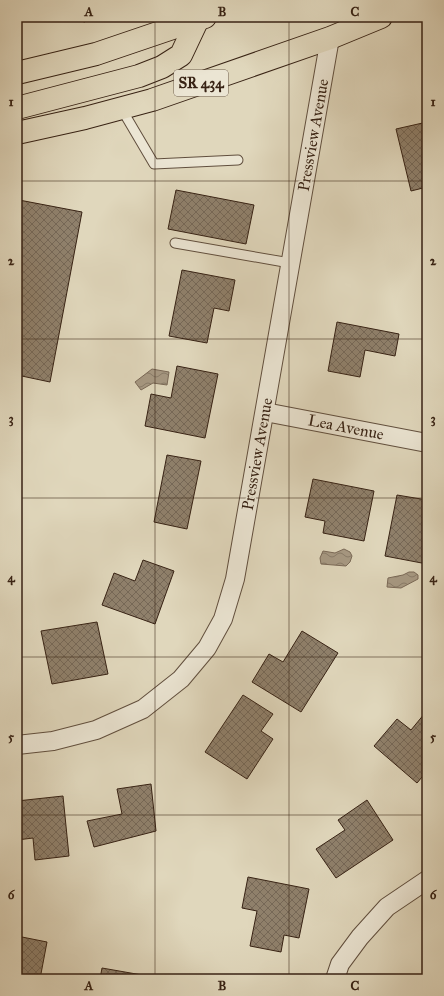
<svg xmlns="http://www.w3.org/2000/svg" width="444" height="996" font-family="'IM FELL Great Primer',serif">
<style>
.water{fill:url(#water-waves);stroke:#7a6957}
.building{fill:url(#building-cross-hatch);stroke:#372214}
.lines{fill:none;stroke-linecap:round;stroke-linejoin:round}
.service-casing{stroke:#614f3e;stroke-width:11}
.minor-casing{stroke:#614f3e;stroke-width:20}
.primary-casing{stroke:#372214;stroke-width:24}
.service{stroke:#ebe5d3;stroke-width:9}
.minor{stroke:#ebe5d3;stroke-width:18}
.primary{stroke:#e0d7bc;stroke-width:22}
.grid{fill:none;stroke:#372214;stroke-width:1;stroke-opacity:0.55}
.labels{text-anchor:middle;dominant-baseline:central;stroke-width:3;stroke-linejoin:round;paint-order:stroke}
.shield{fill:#ebe5d3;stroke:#6d5c4d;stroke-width:1}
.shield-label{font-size:15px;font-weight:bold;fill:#372214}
.street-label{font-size:16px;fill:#372214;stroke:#ebe5d3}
.neatline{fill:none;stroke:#372214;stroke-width:1.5}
.grid-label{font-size:13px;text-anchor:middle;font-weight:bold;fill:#372214}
</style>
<defs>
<pattern id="water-waves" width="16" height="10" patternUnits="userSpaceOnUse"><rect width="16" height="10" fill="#a79983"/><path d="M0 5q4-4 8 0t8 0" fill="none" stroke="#897c6a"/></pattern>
<pattern id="building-cross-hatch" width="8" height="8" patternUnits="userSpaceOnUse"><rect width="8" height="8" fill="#8f806b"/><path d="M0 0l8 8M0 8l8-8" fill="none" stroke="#766857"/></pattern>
</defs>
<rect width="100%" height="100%" fill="#e0d7bc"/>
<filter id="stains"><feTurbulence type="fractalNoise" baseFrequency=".005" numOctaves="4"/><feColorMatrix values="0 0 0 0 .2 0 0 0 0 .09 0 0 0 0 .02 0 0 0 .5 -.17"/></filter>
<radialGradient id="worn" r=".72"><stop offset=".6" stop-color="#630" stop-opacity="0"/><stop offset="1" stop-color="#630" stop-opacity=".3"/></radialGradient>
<g class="water">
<polygon points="152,369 169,372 167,385 153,383 141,390 135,382"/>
<polygon points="344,549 350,552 352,556 350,562 346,566 321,564 320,558 323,551 335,553"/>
<polygon points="409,572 414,572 418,575 418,579 401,588 387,587 388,578 403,575"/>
</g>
<g class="building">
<polygon points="61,17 86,17 85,22"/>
<polygon points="427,122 427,187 411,191 396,129"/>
<polygon points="176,190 254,205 246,244 168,229"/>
<polygon points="19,200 82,212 50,382 17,375 17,213"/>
<polygon points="182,270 235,280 229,311 214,308 207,343 169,336"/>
<polygon points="337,322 399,334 395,356 365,350 360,377 328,371"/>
<polygon points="177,366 218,374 205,438 145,426 151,394 171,398"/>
<polygon points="167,455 201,461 187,529 154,522"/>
<polygon points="313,479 374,491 364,541 323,533 325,521 305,517"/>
<polygon points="397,495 427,500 425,515 427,515 427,564 385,556"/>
<polygon points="143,560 174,571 155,624 102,605 114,573 135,581"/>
<polygon points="97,622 108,674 52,684 41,631"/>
<polygon points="302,631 338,653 301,712 252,682 269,654 283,662"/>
<polygon points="243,695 273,714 261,731 273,739 247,779 205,752"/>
<polygon points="425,713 427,714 427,771 417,783 374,746 397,719 411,730"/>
<polygon points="151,784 156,831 94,847 87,821 122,814 117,789"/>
<polygon points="63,796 69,856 35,860 33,838 17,840 17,801"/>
<polygon points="367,800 393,840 336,878 316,849 345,830 338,820"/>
<polygon points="248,877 309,889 299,938 284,935 281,952 250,946 257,911 242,908"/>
<polygon points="17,936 47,942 40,979 17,979"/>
<polygon points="102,968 142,975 142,979 100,979"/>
</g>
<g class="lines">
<g class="service-casing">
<g id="service">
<polyline points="121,108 154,164 238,160"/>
<polyline points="175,243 290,263"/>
</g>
</g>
<g class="minor-casing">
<g id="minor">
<polyline points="265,412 427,443"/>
<polyline points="17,745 53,741 96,730 143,709 181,679 207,648 223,619 235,579 330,38"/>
<polyline points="335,979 340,964 360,937 387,907 427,880"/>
</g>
</g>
<g class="primary-casing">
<g id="primary">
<polyline points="17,73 96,54 205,17"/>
<polyline points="17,108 139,76 162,67 181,55 198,19"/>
<polyline points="17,133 85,118 152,100 330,38 381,17"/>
</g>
</g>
<use href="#service" class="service"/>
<use href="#minor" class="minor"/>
<use href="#primary" class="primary"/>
</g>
<path class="grid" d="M155,17V979M289,17V979M17,181H427M17,339H427M17,498H427M17,657H427M17,815H427"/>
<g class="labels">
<rect class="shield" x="174" y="70" width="54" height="26" rx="3"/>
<g class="shield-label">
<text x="201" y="83">SR 434</text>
</g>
<g class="street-label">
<text transform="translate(313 135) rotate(-80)">Pressview Avenue</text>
<text transform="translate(346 427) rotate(11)">Lea Avenue</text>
<text transform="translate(257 454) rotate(-80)">Pressview Avenue</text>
</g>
</g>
<rect width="444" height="996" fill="none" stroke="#e0d7bc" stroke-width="44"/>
<rect x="22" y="22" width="400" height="952" class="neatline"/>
<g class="grid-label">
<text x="89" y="16">A</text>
<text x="222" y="16">B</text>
<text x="355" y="16">C</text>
<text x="11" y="106">1</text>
<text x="433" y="106">1</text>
<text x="11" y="265">2</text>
<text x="433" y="265">2</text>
<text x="11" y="423">3</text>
<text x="433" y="423">3</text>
<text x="11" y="582">4</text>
<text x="433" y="582">4</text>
<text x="11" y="741">5</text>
<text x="433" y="741">5</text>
<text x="11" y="899">6</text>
<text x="433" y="899">6</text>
<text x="89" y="990">A</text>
<text x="222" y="990">B</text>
<text x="355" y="990">C</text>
</g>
<rect width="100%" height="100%" filter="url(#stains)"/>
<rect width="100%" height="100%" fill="url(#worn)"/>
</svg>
